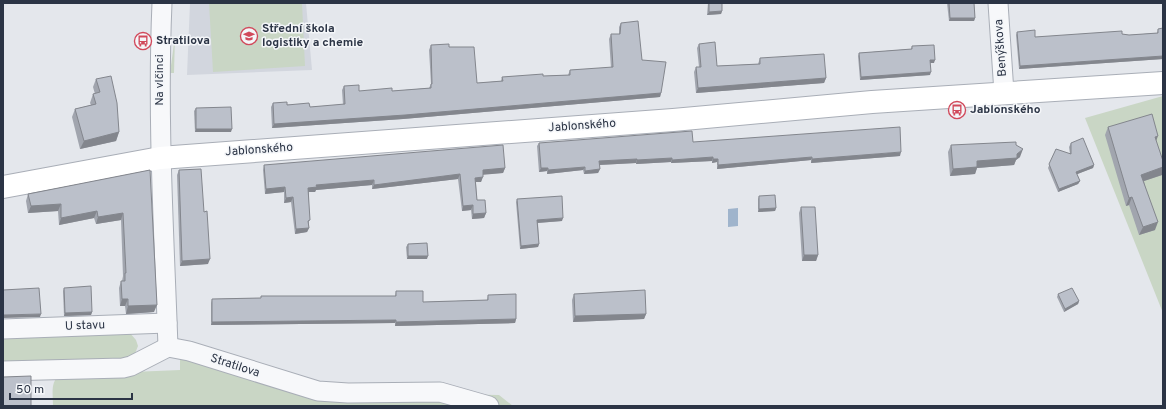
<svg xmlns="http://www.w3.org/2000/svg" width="1166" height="409" font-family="Overpass,sans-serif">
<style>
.built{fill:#d2d6de}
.green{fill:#c9d6c5}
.water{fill:#9fb4cc}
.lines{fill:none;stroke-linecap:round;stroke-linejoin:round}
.street-casing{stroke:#a9aeb7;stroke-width:21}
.secondary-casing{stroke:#a9aeb7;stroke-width:24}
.street{stroke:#f7f8fa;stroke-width:19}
.secondary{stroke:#fff;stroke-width:22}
.wall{fill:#a1a5ae}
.shaded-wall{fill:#83868d}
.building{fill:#bbc0ca;stroke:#83868d}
.labels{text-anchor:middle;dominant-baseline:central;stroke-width:3;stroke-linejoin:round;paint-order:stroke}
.poi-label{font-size:12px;font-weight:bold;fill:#2b3445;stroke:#f4f6f9;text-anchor:start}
.street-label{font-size:12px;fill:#2b3445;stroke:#f4f6f9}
</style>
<rect width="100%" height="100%" fill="#e4e7ec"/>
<polygon class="built" points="190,3 306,3 312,70 187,75"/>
<g class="green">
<polygon points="209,3 302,3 305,66 213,72"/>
<polygon points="175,36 174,73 170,73"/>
<polygon points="1163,96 1163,313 1085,118"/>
<polygon points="129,332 136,340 138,346 134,356 128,360 3,366 3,335"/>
<path d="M180,357L323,392L499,395L513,406H53C53,395 50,381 60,375L180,370Z"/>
</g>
<polygon class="water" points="738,208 738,226 728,227 728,209"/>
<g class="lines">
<g class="street-casing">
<g id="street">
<path d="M162,3C157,118 164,233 168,347"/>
<polyline points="998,3 1004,93"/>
<polyline points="3,329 167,323"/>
<polyline points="168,347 189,351 318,391 348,393 440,392 489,406"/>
<polyline points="3,371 123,368 131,366 168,347"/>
</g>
</g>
<g class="secondary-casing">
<polyline id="secondary" points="3,187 160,158 673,120 872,102 1163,83"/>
</g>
<use href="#street" class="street"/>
<use href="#secondary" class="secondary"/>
</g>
<g class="wall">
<polygon points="708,3 722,3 722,11 721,14 707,15"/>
<polygon points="947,3 974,3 975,18 974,21 949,21"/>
<polygon points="621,23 661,93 660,97 403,119 272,128 271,107 273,103 310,107 343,105 342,90 344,86 359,91 392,91 429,88 431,84 429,50 431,45 449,47 477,83 501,81 502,77 543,76 568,75 570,70 611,68 609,39 611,34 619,34 619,27"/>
<polygon points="1158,29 1163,59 1019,69 1016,35 1017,32 1035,37 1122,34 1129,35 1157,33"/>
<polygon points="699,44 717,66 758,64 760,58 826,78 824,83 696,93 694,72 696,67 699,67 697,48"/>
<polygon points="912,46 934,63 930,63 930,75 860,80 858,56 859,53 911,49"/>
<polygon points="96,79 119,132 116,141 80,149 72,117 75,109 91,105 90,103 93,94 95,94 93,87"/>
<polygon points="196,108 231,132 195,132 194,111"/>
<polygon points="1108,127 1156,141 1163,161 1163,172 1162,175 1144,181 1155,230 1139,235 1129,205 1126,206 1105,135"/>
<polygon points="693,142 900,156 811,163 811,160 717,169 717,162 712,163 712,161 671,163 671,162 636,164 636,163 599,165 600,169 598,173 584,174 583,170 547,174 547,171 539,172 537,146 539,143"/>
<polygon points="1071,143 1094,165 1093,168 1077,174 1080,181 1078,184 1058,192 1048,168 1056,149 1070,154 1069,147"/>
<polygon points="951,145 1016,145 1020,157 1016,160 1014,165 977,168 975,174 950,176 948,152"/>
<polygon points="264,165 505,168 503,173 483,174 481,182 476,182 477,200 486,213 484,218 472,219 471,210 462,211 458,179 372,189 372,185 316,190 315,192 309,192 309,228 307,232 295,234 291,202 284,203 284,192 265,194 263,170"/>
<polygon points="150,170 154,312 126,314 125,306 120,306 119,288 121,281 122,281 123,276 121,220 96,224 94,218 59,225 58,211 28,213 26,201 28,194"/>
<polygon points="179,170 204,212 208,264 180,266 177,175"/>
<polygon points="759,196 776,208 775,211 758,212 758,199"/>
<polygon points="517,199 562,221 538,223 539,244 538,247 520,249 516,202"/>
<polygon points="801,207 818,255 816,261 802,261 799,213"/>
<polygon points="408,244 427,259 407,259 406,247"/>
<polygon points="64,288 92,312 91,315 64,316 63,291"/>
<polygon points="396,291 423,302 487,300 488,295 516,319 515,323 395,326 395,323 211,325 211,303 212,299 261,298 261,296 395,296"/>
<polygon points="574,294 646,314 644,319 573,322 572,300"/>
<polygon points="1058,294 1079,301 1078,304 1064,312 1057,297"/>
</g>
<g class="shaded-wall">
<polygon points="722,11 721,14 707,15 709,12"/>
<polygon points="950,18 975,18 974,21 949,21"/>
<polygon points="1163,56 1163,59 1019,69 1020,66"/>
<polygon points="930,60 935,60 934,63 929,63"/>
<polygon points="931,72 930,75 860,80 861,77"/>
<polygon points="826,78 824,83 696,93 698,88"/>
<polygon points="661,93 660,97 403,119 272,128 274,124"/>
<polygon points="196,129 232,129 231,132 195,132"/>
<polygon points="119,132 116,141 80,149 84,141"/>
<polygon points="1158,136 1155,144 1155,137"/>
<polygon points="1023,149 1020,157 1016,160 1014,165 977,168 975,174 950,176 953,169 977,161 1017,154"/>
<polygon points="901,152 900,156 811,163 812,159"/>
<polygon points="713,157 712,161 671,163 672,160"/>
<polygon points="812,157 811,160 717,169 718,165"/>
<polygon points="672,158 671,162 636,164 637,160"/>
<polygon points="637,159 636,163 598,165 599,161"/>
<polygon points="713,159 718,159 717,162 712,163"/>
<polygon points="1094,165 1093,168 1075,175 1076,172"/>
<polygon points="585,167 583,170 547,174 548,170"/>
<polygon points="1163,167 1163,172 1162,175 1138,183 1141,175"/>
<polygon points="505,168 503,173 481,175 483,170"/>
<polygon points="541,168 548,168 547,171 539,172"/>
<polygon points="600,169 598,173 584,174 585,171"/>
<polygon points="460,174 458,179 372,189 374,185"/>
<polygon points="483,177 481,182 474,182 475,178"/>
<polygon points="374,180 372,185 316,190 315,192 306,192 308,188 316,185"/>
<polygon points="1080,181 1078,184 1058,192 1059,189"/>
<polygon points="285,187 284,192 265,194 266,189"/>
<polygon points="293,197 291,202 284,203 286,198"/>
<polygon points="1132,197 1129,205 1126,206 1129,198"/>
<polygon points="61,204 58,211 28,213 31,206"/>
<polygon points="473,205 471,210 462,211 463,206"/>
<polygon points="776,208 775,211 758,212 759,209"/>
<polygon points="97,211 94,218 59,225 61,218"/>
<polygon points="123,213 121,220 96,224 98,217"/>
<polygon points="486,213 484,218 472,219 473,214"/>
<polygon points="563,218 562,221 536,223 537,220"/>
<polygon points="1158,222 1155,230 1139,235 1143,227"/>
<polygon points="309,228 307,232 295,234 296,229"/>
<polygon points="539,244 538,247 520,249 521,246"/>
<polygon points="804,255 818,255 816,261 802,261"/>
<polygon points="408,256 428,256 427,259 407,259"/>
<polygon points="210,259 208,264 180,266 182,261"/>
<polygon points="122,299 128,299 125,306 120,306"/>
<polygon points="1079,301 1078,304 1064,312 1065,309"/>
<polygon points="157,305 154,312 126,314 128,306"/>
<polygon points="92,312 91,315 64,316 65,313"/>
<polygon points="41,314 40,317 3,318 3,315"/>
<polygon points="646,314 644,319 573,322 575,316"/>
<polygon points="516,319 515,323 395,326 396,322"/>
<polygon points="396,320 395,323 211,325 212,322"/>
</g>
<g class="building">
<polygon points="709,3 722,3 722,11 709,12"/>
<polygon points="949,3 974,3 975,18 950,18"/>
<polygon points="638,21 642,60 666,62 661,93 405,115 274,124 273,103 287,102 287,105 309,103 310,107 345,104 344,86 359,85 359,91 392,88 392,91 431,88 431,84 432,84 431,45 449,44 449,47 474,47 477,83 503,81 502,77 543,74 543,76 570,75 570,70 613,67 611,34 620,34 621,23"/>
<polygon points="1163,28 1163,56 1020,66 1017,32 1035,30 1035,37 1122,31 1122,34 1129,35 1158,33 1158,29"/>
<polygon points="715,42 717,66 760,64 760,58 824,54 826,78 698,88 696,67 701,67 699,44"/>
<polygon points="934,45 935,60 930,60 931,72 861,77 859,53 912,49 912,46"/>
<polygon points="111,76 117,103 119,132 84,141 75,109 96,104 93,94 100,92 96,79"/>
<polygon points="231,107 232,129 196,129 196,108"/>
<polygon points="1152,114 1158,136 1155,137 1163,161 1163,167 1141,175 1158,222 1143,227 1132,197 1129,198 1108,127"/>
<polygon points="900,127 901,152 812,159 812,157 718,165 718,159 713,159 713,157 672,160 672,158 637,160 637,159 599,161 600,169 585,171 585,167 548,170 548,168 541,168 539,143 692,131 693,142"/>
<polygon points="1083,138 1094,165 1076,172 1080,181 1059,189 1049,164 1056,149 1071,154 1071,143"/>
<polygon points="1016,142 1016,145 1023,149 1017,154 1017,158 977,161 977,167 953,169 951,145"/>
<polygon points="503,145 505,168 483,170 483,177 475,178 477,200 485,200 486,213 473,214 473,205 463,206 460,174 374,185 374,180 316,185 317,187 308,188 310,220 308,221 309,228 296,229 293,197 286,198 285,187 266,189 264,165"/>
<polygon points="201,169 204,212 207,211 210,259 182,261 179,170"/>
<polygon points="150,170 157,305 128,306 128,299 122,299 121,281 125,281 125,273 126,273 123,213 98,217 97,211 61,218 61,204 31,206 28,194"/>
<polygon points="775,195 776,208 759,209 759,196"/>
<polygon points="562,196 563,218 537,220 539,244 521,246 517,199"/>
<polygon points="801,207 815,207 818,255 804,255"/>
<polygon points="427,243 428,256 408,256 408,244"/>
<polygon points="91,286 92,312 65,313 64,288"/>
<polygon points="39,288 41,314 3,315 3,290"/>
<polygon points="1072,288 1079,301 1065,309 1058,294"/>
<polygon points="645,290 646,314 575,316 574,294"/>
<polygon points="396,291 423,291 423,302 488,300 488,295 516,294 516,319 396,322 396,320 212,322 212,299 261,298 261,296 396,296"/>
<polygon points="31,376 31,406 3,406 3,377"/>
</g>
<defs>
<g id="school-ring" transform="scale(0.9)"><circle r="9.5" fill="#f4f6f9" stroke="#d1495b" stroke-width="1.5"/><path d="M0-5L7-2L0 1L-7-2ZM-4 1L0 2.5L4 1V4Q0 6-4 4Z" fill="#d1495b"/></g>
<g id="bus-ring" transform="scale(0.9)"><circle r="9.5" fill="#f4f6f9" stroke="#d1495b" stroke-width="1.5"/><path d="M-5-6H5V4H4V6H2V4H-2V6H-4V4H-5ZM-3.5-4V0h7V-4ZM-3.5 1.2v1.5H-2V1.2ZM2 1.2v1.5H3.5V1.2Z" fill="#d1495b"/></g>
</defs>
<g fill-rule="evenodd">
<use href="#school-ring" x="249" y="36"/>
<use href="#bus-ring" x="143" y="41"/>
<use href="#bus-ring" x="957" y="110"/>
</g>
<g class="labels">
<g class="poi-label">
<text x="262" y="29">Střední škola<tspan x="262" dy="14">logistiky a chemie</tspan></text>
<text x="156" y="41">Stratilova</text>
<text x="970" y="110">Jablonského</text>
</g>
<g class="street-label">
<text transform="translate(1001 48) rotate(-94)">Benýškova</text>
<text transform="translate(160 80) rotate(-90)">Na vlčinci</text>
<text transform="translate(582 126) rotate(-4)">Jablonského</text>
<text transform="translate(259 150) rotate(-4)">Jablonského</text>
<text transform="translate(85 326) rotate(-2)">U stavu</text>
<text transform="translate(235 366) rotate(18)">Stratilova</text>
</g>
</g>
<rect width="1166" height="409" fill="none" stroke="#2b3445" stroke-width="8"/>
<path d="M10 393v6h122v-6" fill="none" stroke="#2b3445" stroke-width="2"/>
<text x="16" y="393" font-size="12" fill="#2b3445" stroke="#f4f6f9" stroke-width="3" paint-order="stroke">50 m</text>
</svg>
